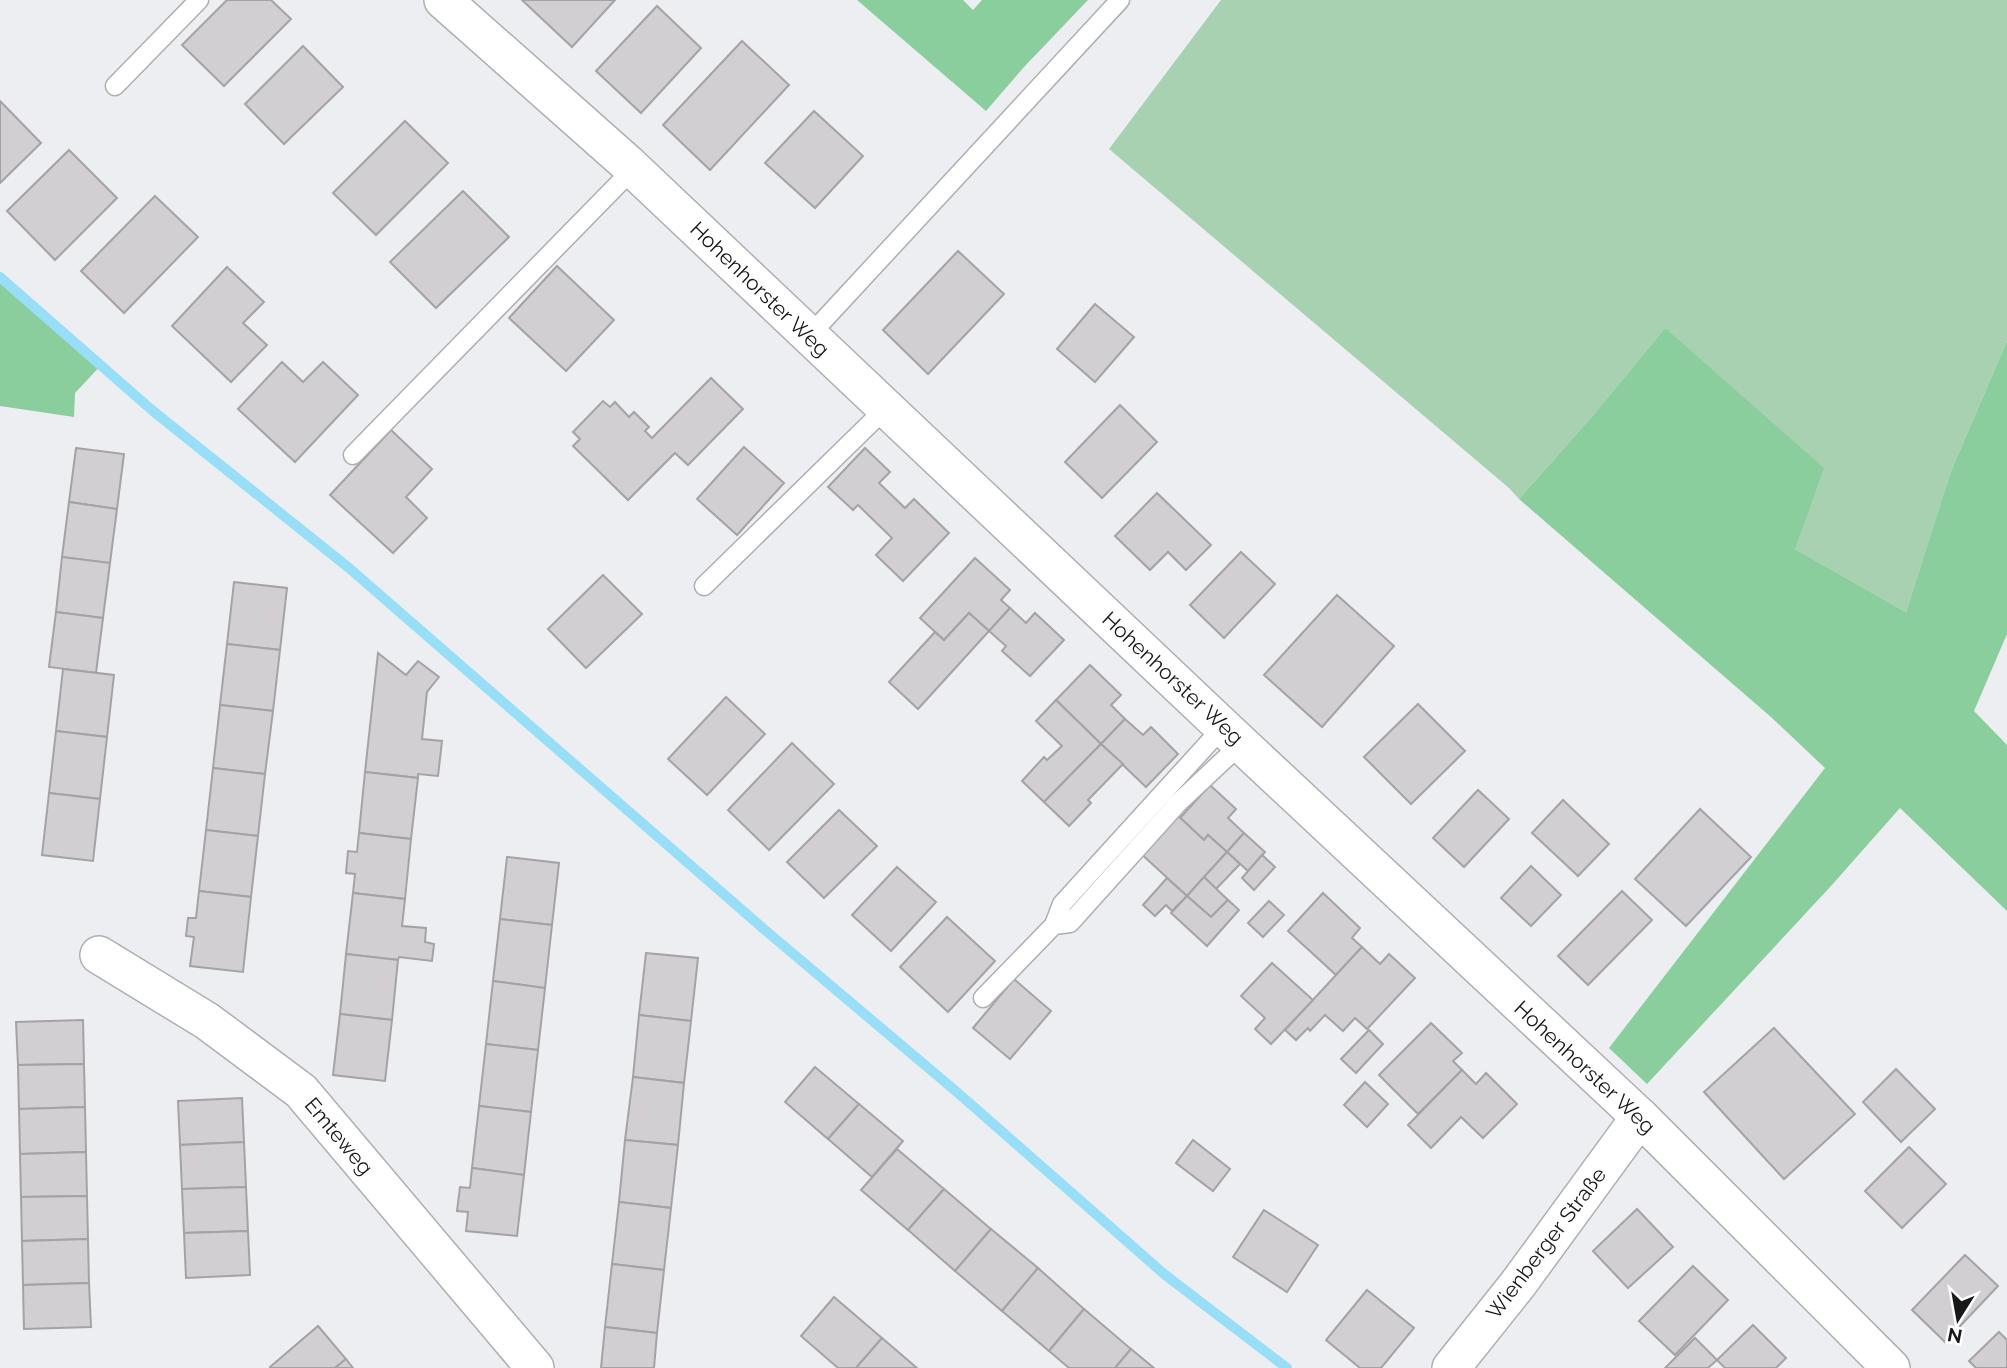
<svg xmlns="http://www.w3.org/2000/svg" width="2007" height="1368" font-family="Raleway,sans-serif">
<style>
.green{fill:#a8d1b2}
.forest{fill:#8bce9d}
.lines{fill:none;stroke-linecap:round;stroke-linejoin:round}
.stream{stroke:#98def7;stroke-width:10}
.building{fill:#d2cfd3;stroke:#a5a2a5;stroke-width:2}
.service-casing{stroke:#adafb2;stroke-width:21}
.minor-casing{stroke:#adafb2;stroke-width:40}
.service{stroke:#fff;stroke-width:18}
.minor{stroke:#fff;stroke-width:37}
.labels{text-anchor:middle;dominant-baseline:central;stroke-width:7;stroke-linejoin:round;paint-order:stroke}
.street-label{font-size:21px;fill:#181819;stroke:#fff}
</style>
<rect width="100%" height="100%" fill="#eceef2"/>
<polygon class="green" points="1221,0 2007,0 2007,341 1951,471 1906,612 1795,549 1665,328 1595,413 1519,499 1509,488 1109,149"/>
<g class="forest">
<polygon points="857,0 963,0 973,10 982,0 1088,0 1024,67 986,111"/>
<polygon points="0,272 104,362 75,393 74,417 0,406"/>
<polygon points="1665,328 1824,468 1795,549 1906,612 1951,471 2007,341 2007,634 1974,711 2007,745 2007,911 1900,808 1831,886 1647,1084 1609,1048 1825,768 1771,717 1519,499 1595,413"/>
</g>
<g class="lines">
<polyline class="stream" points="0,277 153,411 349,568 765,930 958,1093 1164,1274 1287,1368"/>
</g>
<g class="building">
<polygon points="227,0 271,0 291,19 224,86 182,45"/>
<polygon points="522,0 615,0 572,47"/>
<polygon points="657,6 701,48 641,113 596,71"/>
<polygon points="742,41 789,85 710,170 663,125"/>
<polygon points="303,46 343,87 284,144 245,104"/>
<polygon points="0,101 41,143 0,183"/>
<polygon points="814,111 863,156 815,208 765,163"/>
<polygon points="405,121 448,163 376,235 333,193"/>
<polygon points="69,150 117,198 55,260 7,211"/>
<polygon points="463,191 509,237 436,308 390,262"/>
<polygon points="155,196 198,237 124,313 81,271"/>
<polygon points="958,251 1004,294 928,374 883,330"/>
<polygon points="557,266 614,320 566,371 509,318"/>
<polygon points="227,267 264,302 243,323 267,345 231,382 172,326"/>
<polygon points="1095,304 1134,337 1095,382 1057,349"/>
<polygon points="282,362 303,382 323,362 358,395 295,462 238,409"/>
<polygon points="711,378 743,409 688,465 675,453 628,500 573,446 580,439 573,432 603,401 610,407 615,402 629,417 634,412 649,427 645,431 652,438"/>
<polygon points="1120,405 1157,442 1102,498 1065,462"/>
<polygon points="391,430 432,469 406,497 427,518 393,553 330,495"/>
<polygon points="744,447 784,483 737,535 697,499"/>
<polygon points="76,448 124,454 117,509 69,502"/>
<polygon points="865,448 890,472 879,483 905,508 914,499 949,533 903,581 876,555 892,538 858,505 853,510 828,487"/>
<polygon points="1157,493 1211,545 1186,570 1168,552 1150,570 1115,536"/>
<polygon points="69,502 117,509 110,563 62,557"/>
<polygon points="1241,552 1275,584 1224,638 1190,605"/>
<polygon points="62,557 110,563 103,618 56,612"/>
<polygon points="975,558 1010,590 1001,600 1010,608 989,631 969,613 944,640 920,618"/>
<polygon points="603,575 642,614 586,668 548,629"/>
<polygon points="234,582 287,588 280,650 227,644"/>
<polygon points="1337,595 1394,646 1322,727 1264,675"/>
<polygon points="1010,608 1026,623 1035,613 1064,640 1030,676 1002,651 1006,646 989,631"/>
<polygon points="56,612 103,618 96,673 49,667"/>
<polygon points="969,613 989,631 918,709 889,682 935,632 944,640"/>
<polygon points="227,644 280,650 273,711 220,705"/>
<polygon points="378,653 406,675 418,661 439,677 427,692 422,739 442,741 438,776 418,774 418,778 365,772"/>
<polygon points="1090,665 1121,695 1111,705 1125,719 1101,744 1056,700"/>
<polygon points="63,669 114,675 107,737 56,731"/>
<polygon points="726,697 765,734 707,795 668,759"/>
<polygon points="1056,700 1101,744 1044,802 1022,781 1044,757 1047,760 1062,746 1036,721"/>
<polygon points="1418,704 1465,751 1411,804 1364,757"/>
<polygon points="220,705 273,711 265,774 213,768"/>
<polygon points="1125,719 1143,735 1151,727 1178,754 1146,787 1101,744"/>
<polygon points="56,731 107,737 100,799 49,793"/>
<polygon points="792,743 834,784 769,850 728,810"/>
<polygon points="1101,744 1123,764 1088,800 1091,803 1069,826 1044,802"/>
<polygon points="213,768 265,774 258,836 206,830"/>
<polygon points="365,772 418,778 411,839 359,833"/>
<polygon points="1210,785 1236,809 1228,818 1244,833 1227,852 1208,835 1204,840 1180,818"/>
<polygon points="1478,790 1509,819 1464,867 1433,838"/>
<polygon points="49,793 100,799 93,861 42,855"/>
<polygon points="1563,800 1609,844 1578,876 1532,833"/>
<polygon points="1700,809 1751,857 1686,926 1635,879"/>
<polygon points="839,810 877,846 824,898 787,862"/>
<polygon points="1174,812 1204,840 1208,835 1227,852 1187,896 1138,851"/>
<polygon points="206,830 258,836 251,897 199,891"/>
<polygon points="359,833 411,839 405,899 353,893 355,874 346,873 348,851 357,852"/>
<polygon points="1244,833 1265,852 1248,871 1227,852"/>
<polygon points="1227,852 1240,864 1216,889 1204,877"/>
<polygon points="1262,855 1275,867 1254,890 1242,878"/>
<polygon points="507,857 559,863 552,925 500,919"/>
<polygon points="1531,866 1561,895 1531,926 1501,898"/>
<polygon points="897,867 936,902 891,951 852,915"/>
<polygon points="1204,877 1228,900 1211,917 1187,896"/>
<polygon points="1167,878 1187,896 1172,911 1166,905 1155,916 1143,905"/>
<polygon points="199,891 251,897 243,972 190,966 194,937 186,936 188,918 196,918"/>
<polygon points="1622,891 1652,920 1588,985 1558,956"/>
<polygon points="353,893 405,899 402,926 426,928 425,942 434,944 432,961 399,957 398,960 346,954"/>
<polygon points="1323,893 1360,928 1352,938 1362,947 1336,975 1288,931"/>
<polygon points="1187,896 1211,917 1228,900 1239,910 1207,946 1171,913"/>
<polygon points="1269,901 1284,915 1263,937 1248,923"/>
<polygon points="947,917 995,961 948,1012 900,967"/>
<polygon points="500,919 552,925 545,988 493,981"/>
<polygon points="1362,947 1380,964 1389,954 1415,978 1367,1029 1355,1018 1343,1031 1325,1015 1310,1031 1308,1028 1296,1040 1285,1030"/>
<polygon points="646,953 698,958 691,1021 639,1015"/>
<polygon points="346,954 398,960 392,1020 340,1014"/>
<polygon points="1272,963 1313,1000 1271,1044 1255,1029 1265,1018 1241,996"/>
<polygon points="1014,979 1051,1011 1010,1059 973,1028"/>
<polygon points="493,981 545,988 538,1050 486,1044"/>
<polygon points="340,1014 392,1020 385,1081 333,1075"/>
<polygon points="639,1015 691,1021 684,1083 633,1077"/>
<polygon points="83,1020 84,1064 18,1065 16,1022"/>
<polygon points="1431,1023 1462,1053 1453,1061 1462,1070 1418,1114 1379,1075"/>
<polygon points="1774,1028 1855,1114 1784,1179 1704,1092"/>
<polygon points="1369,1030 1383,1044 1356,1073 1341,1059"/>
<polygon points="486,1044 538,1050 531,1112 479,1106"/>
<polygon points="84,1064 85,1107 19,1109 18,1065"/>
<polygon points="815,1067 859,1104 828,1139 785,1102"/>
<polygon points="1896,1069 1935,1109 1901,1142 1863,1102"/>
<polygon points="1462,1070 1476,1084 1486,1073 1517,1104 1483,1138 1461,1117 1431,1148 1408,1125"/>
<polygon points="633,1077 684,1083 678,1145 625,1140"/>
<polygon points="1365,1082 1388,1104 1367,1127 1344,1105"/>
<polygon points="242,1098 244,1142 180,1145 178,1101"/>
<polygon points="859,1104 903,1141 872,1177 828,1139"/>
<polygon points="479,1106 531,1112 524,1175 472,1168"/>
<polygon points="85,1107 86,1152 20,1154 19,1109"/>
<polygon points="625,1140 678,1145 671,1208 619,1202"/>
<polygon points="1193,1140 1230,1169 1213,1191 1176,1163"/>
<polygon points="244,1142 246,1187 182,1189 180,1145"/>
<polygon points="1909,1147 1946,1184 1902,1228 1865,1191"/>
<polygon points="897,1149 944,1189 908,1230 861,1190"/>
<polygon points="86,1152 87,1196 21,1197 20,1154"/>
<polygon points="472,1168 524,1175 517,1236 466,1231 468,1212 457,1211 460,1187 470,1188"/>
<polygon points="246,1187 248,1231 184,1233 182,1189"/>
<polygon points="944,1189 991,1229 955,1271 908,1230"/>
<polygon points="87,1196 88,1239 22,1241 21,1197"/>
<polygon points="619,1202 671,1208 664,1270 612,1264"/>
<polygon points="1637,1209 1673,1247 1628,1288 1593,1251"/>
<polygon points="1264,1210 1318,1245 1287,1292 1233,1257"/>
<polygon points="991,1229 1038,1268 1002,1311 955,1271"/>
<polygon points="248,1231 250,1275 186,1278 184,1233"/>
<polygon points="88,1239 89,1283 23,1285 22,1241"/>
<polygon points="1965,1255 1998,1286 1945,1342 1912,1310"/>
<polygon points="612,1264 664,1270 657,1333 605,1327"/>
<polygon points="1693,1266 1728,1300 1675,1355 1639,1321"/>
<polygon points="1038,1268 1084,1309 1049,1351 1002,1311"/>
<polygon points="89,1283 91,1327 24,1329 23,1285"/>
<polygon points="1367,1290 1414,1328 1381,1368 1360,1368 1326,1340"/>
<polygon points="834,1297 882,1338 856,1368 838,1368 801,1336"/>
<polygon points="1084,1309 1131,1349 1115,1368 1069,1368 1049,1351"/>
<polygon points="1753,1325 1786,1358 1776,1368 1725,1368 1717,1360"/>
<polygon points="318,1326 346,1359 335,1368 271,1368 270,1367"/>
<polygon points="605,1327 657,1333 654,1368 601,1368"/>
<polygon points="1999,1332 2007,1340 2007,1368 1976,1368 1969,1361"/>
<polygon points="882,1338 917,1368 856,1368"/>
<polygon points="1695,1338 1717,1360 1708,1368 1665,1368"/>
<polygon points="1131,1349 1154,1368 1115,1368"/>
<polygon points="346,1359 353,1368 335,1368"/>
</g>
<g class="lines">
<g class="service-casing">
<g id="service">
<polyline points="115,86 199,0"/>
<polyline points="809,336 1120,0"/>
<polyline points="353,455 633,169"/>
<polyline points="704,586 886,408"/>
<polyline points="1054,925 1062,904 1223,727"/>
<polyline points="983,998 1054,925 1070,923 1178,803 1242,743"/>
</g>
</g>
<g class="minor-casing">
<g id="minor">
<polyline points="443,0 627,163 1223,727 1640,1117 1891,1368"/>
<polyline points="99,955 207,1021 301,1091 535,1368"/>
<polyline points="1451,1368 1518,1284 1640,1117"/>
</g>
</g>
<use href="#service" class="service"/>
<use href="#minor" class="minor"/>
</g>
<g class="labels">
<g class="street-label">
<text transform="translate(760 289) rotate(44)">Hohenhorster Weg</text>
<text transform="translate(1173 678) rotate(43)">Hohenhorster Weg</text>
<text transform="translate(1585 1067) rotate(43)">Hohenhorster Weg</text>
<text transform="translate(339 1136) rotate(50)">Emteweg</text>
<text transform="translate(1546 1243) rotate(-53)">Wienberger Straße</text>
</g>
</g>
<g transform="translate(1958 1319) rotate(191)" stroke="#ffffff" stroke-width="5" paint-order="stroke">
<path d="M0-5L12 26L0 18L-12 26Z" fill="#181819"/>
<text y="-10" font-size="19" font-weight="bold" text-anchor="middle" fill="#181819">N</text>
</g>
</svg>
